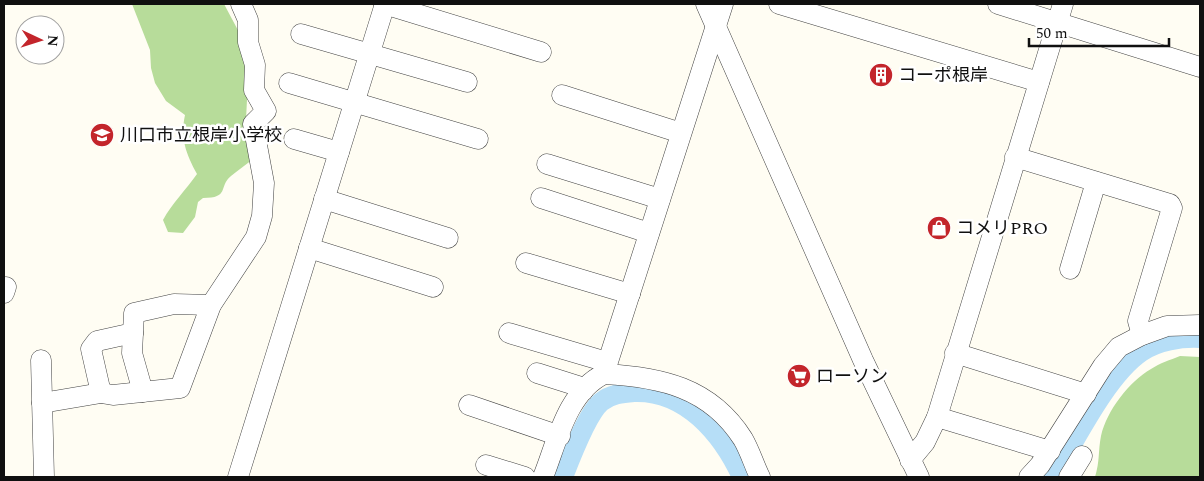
<svg xmlns="http://www.w3.org/2000/svg" width="1204" height="481" font-family="Spectral,'Noto Sans JP',serif">
<style>
.forest{fill:#b7dc9a}
.lines{fill:none;stroke-linecap:round;stroke-linejoin:round}
.canal{stroke:#b6def7;stroke-width:20}
.minor-casing{stroke:#434343;stroke-width:21}
.minor{stroke:#fff;stroke-width:20}
.labels{text-anchor:middle;dominant-baseline:central;stroke-width:5;stroke-linejoin:round;paint-order:stroke}
.poi-label{font-size:18px;fill:#101010;stroke:#fff;text-anchor:start}
</style>
<rect width="100%" height="100%" fill="#fffdf3"/>
<g class="forest">
<path d="M132,4H224L240,34L248,79L246,120L253,159C246,165 238,170 231,176C218,187 230,198 203,198L198,202L195,217L183,233L168,232L163,220C172,203 186,190 197,174C186,154 180,138 185,115L166,101L155,83L151,68L150,50Z"/>
<path d="M1180,356L1200,357V477H1095C1100,461 1098,451 1101,436C1107,410 1129,382 1151,369C1160,363 1170,360 1180,356Z"/>
</g>
<g class="lines">
<g class="canal">
<path d="M563,477C570,459 587,414 601,402C611,394 622,393 634,392C686,390 722,434 742,477"/>
<path d="M1053,477C1075,441 1106,376 1141,352C1157,341 1181,337 1200,338"/>
</g>
<g class="minor-casing">
<g id="minor">
<polyline points="384,4 541,52"/>
<polyline points="706,4 863,360 919,477"/>
<polyline points="779,4 1039,82"/>
<polyline points="998,4 1200,67"/>
<polyline points="301,34 467,82"/>
<polyline points="289,83 478,139"/>
<polyline points="562,95 681,133"/>
<polyline points="294,139 339,152"/>
<polyline points="1015,157 1170,204 1172,208 1138,321 1142,335"/>
<polyline points="547,164 660,199"/>
<polyline points="541,198 649,233"/>
<polyline points="324,199 448,238"/>
<polyline points="309,248 433,287"/>
<polyline points="526,263 630,294"/>
<polyline points="1070,269 1096,182"/>
<polyline points="4,293 6,287"/>
<polyline points="509,333 607,362"/>
<polyline points="955,353 1086,394"/>
<polyline points="41,360 44,477"/>
<polyline points="537,373 578,386 583,391"/>
<polyline points="604,374 723,4"/>
<polyline points="143,392 132,353 134,313 174,304 211,305"/>
<polyline points="101,393 91,349 97,341 133,333"/>
<polyline points="42,403 101,393 113,395 180,388 211,305 256,237 262,216 264,183 253,124 266,111 254,90 255,65 248,42 248,20 241,4"/>
<polyline points="469,405 560,436"/>
<polyline points="937,417 1050,451"/>
<polyline points="910,460 925,442 937,417 1063,4"/>
<polyline points="486,465 525,477"/>
<polyline points="238,477 385,4"/>
<path d="M543,477C557,442 567,392 604,374C660,377 710,387 743,439C750,451 754,465 760,477"/>
<polyline points="1029,477 1040,465 1103,366 1119,347 1142,335 1167,326 1200,325"/>
<polyline points="1069,477 1082,456"/>
</g>
</g>
<use href="#minor" class="minor"/>
</g>
<defs>
<g id="building-disc" transform="scale(1.25)"><circle r="9.5" fill="#c3252b" stroke="#fff"/><path d="M-4-6H4V6H1V3H-1V6H-4ZM-2.5-4.3h1.7v1.8h-1.7ZM.8-4.3h1.7v1.8H.8ZM-2.5-1h1.7V.8h-1.7ZM.8-1h1.7V.8H.8Z" fill="#fff"/></g>
<g id="school-disc" transform="scale(1.25)"><circle r="9.5" fill="#c3252b" stroke="#fff"/><path d="M0-5L7-2L0 1L-7-2ZM-4 1L0 2.5L4 1V4Q0 6-4 4Z" fill="#fff"/></g>
<g id="shop-disc" transform="scale(1.25)"><circle r="9.5" fill="#c3252b" stroke="#fff"/><path d="M-5-2.5h2.3a2.7 3.5 0 0 1 5.4 0H5L5.5 6h-11ZM-1.5-2.5h3a1.5 2.3 0 0 0-3 0Z" fill="#fff"/></g>
<g id="supermarket-disc" transform="scale(1.25)"><circle r="9.5" fill="#c3252b" stroke="#fff"/><path d="M-6-5.5h2.5l.6 2H6L4.5 2H-2.5L-4.4-4H-6ZM-1.5 3.2a1.3 1.3 0 1 0 .1 0ZM3 3.2a1.3 1.3 0 1 0 .1 0Z" fill="#fff"/></g>
</defs>
<g fill-rule="evenodd">
<use href="#building-disc" x="881" y="75"/>
<use href="#school-disc" x="102" y="135"/>
<use href="#shop-disc" x="939" y="228"/>
<use href="#supermarket-disc" x="799" y="376"/>
</g>
<g class="labels">
<g class="poi-label">
<text x="898" y="75">コーポ根岸</text>
<text x="120" y="135">川口市立根岸小学校</text>
<text x="956" y="228">コメリPRO</text>
<text x="816" y="376">ローソン</text>
</g>
</g>
<rect width="1204" height="481" fill="none" stroke="#101010" stroke-width="10"/>
<g transform="translate(40 40) rotate(94)"><circle r="24" fill="#ffffff" stroke="#9f9f9f"/>
<path d="M0-4L9 19L0 12L-9 19Z" fill="#c3252b"/>
<text y="-8" font-size="14" font-weight="bold" text-anchor="middle" fill="#101010">N</text>
</g>
<path d="M1029 38v8h140v-8" fill="none" stroke="#101010" stroke-width="2.5"/>
<text x="1036" y="38" font-size="15" fill="#101010" stroke="#ffffff" stroke-width="4" paint-order="stroke">50 m</text>
</svg>
